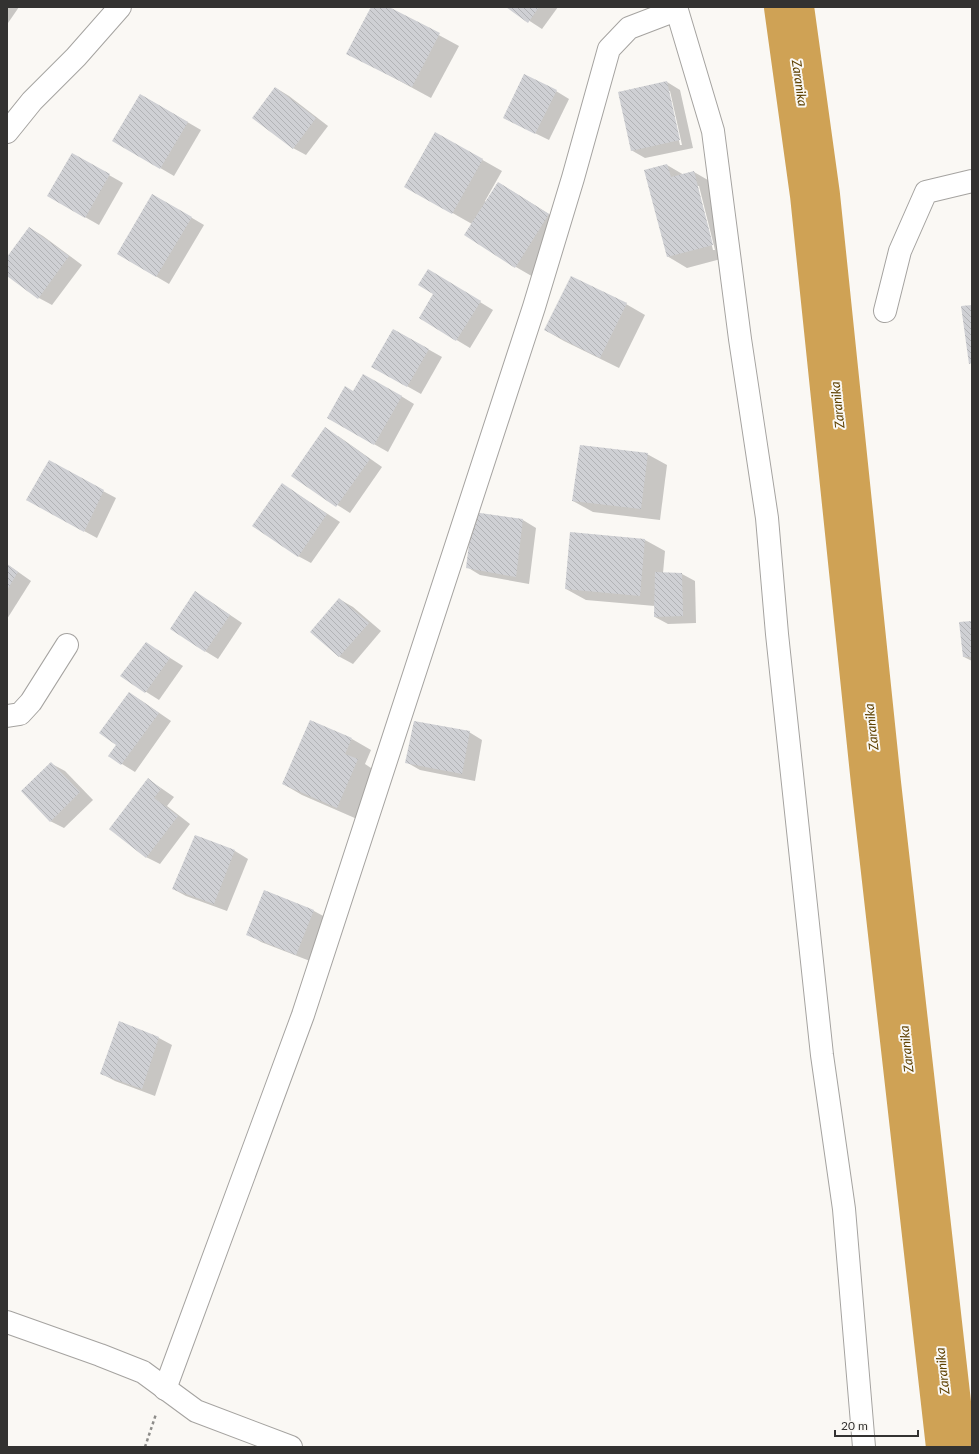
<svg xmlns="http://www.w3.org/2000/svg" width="979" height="1454" font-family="Lato,sans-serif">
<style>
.shadow{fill:#0003;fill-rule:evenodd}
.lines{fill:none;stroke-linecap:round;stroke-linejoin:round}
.river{stroke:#cfa255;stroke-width:50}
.building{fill:url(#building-back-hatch)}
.minor-casing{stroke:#a5a3a0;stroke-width:24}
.path{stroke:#8d8c89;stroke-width:2.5;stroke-dasharray:3 3;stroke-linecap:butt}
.minor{stroke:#fff;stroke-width:22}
.labels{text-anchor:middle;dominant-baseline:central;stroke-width:4;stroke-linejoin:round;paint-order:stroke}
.water-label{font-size:13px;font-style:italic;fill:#5e4000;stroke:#faf8f4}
</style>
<defs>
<pattern id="building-back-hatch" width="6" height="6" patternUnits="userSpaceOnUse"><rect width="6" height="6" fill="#cfd0d4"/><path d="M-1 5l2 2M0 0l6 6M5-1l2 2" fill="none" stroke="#b2b3b6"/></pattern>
</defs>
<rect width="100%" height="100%" fill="#faf8f4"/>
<g class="shadow">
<polygon points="7,7 19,7 8,23 7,23"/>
<polygon points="372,7 387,7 459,46 431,98 348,53"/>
<polygon points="508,7 558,7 542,29"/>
<path d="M667,82L680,90L693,148L645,158L631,150ZM668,91H670L682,145H680Z"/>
<polygon points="276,88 289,96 328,126 306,155 293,148"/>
<polygon points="556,91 569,99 549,140 504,118"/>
<polygon points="141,95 201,130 174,176 114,141"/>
<polygon points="435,133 502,171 485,201 486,202 499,183 568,226 535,278 516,267 472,224 405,186"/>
<polygon points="72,154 123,183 99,225 48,196"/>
<path d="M667,165L684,175L694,172L713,183L732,256L687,268L667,256ZM697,186H699L715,250H713Z"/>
<polygon points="153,195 204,225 169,284 118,254"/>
<polygon points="30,228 43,236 82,265 52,305 39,298 7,274 7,259"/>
<polygon points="441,278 493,310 470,348 420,318 435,294"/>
<polygon points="626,304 645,315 619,368 564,341 545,330"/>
<polygon points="394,330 442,357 421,394 373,367"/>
<polygon points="401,396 414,404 388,452 328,418"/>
<polygon points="338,436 382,467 350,513 292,476"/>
<polygon points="647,454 667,465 660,520 593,512 573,501"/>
<polygon points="282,484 340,522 311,563 298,556"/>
<polygon points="103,491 116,498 97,538 40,507"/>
<polygon points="523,520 536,528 529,584 480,575 467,567"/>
<polygon points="571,533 645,540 665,551 663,573 682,574 695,581 696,623 668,624 655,617 655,606 586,600 566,589"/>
<polygon points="7,564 31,581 7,619"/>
<polygon points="339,599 353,607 381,631 353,664 340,657 311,632"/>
<polygon points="208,600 242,623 218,659 205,651"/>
<polygon points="972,622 972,661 964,657"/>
<polygon points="159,651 183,666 159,700 121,676"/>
<polygon points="129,693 142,701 171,721 135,772 109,756 117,745"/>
<polygon points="469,732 482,740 475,781 420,770 406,762"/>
<polygon points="352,739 371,750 365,764 377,772 357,819 302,795 283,784"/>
<polygon points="52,764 65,771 93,800 64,828 50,821"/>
<polygon points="148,779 174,797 167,806 190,824 160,864 146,857"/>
<polygon points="196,836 235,851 248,859 227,911 186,896 173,889"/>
<polygon points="265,891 314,911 327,918 310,961 261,942 248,934"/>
<polygon points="120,1022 159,1038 172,1045 155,1096 115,1081 102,1074"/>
</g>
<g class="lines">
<polyline class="river" points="789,7 815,195 876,783 951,1447"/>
</g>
<g class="building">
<polygon points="371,7 389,7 440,33 412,87 346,54"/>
<polygon points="506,7 539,7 528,23"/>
<polygon points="524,74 557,90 535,134 503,118"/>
<polygon points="667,81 680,140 631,151 618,92"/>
<polygon points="275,87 316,118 293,149 252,118"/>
<polygon points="140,94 188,122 160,169 112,141"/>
<polygon points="435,132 483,159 452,214 404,187"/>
<polygon points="72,153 110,174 85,218 47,196"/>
<polygon points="667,164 671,177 694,171 713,245 667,257 644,170"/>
<polygon points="498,182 549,214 515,268 464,235"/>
<polygon points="152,194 192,217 156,277 117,254"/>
<polygon points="29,227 69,256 38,299 7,276 7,257"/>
<polygon points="428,269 481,301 456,341 419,318 433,294 418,285"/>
<polygon points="571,276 627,303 600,358 544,330"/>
<polygon points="972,305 972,363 969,364 961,306"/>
<polygon points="393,329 429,349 407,387 371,367"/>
<polygon points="363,374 402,396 374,445 327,418 345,386 353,391"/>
<polygon points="325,427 370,459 336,507 291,476"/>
<polygon points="580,445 648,453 641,509 572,501"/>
<polygon points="49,460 104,490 84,532 26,500"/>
<polygon points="282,483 327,514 298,557 252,526"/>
<polygon points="473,512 523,519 516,577 466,568"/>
<polygon points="570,532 645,539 640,596 565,589"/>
<polygon points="7,564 18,572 7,590"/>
<polygon points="655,572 682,573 683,616 654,617"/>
<polygon points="195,591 230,615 205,652 170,629"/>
<polygon points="339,598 369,623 339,657 310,632"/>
<polygon points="972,621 972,657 963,657 959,622"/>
<polygon points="146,642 170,658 145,693 120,676"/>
<polygon points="129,692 159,713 121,765 108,756 116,745 99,733"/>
<polygon points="310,720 352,738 345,754 358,759 337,808 282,784"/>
<polygon points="414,721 470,731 462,774 405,763"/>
<polygon points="51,762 80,792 50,822 21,791"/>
<polygon points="148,778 161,789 154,798 178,816 146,858 109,829"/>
<polygon points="195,835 235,850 214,904 172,889"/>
<polygon points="264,890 314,910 296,955 246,935"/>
<polygon points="119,1021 159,1037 142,1089 100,1074"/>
</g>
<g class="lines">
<g class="minor-casing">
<g id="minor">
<polyline points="676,7 713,131 740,339 767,518 777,634 822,1055 844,1209 864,1447"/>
<polyline points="7,132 32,101 76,57 120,7"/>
<polyline points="885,311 900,251 926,192 972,181"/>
<polyline points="7,716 20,714 31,702 67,645"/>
<polyline points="7,1322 100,1355 143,1372 196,1411 291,1447"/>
<polyline points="165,1389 303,1015 534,307 573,178 609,49 629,28 676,10"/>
</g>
</g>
<polyline class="path" points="145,1447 156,1414"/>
<use href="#minor" class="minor"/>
</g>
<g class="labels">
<g class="water-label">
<text transform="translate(800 83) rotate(82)">Zaranika</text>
<text transform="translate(837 405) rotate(-96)">Zaranika</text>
<text transform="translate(871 727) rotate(-96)">Zaranika</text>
<text transform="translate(906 1049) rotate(-96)">Zaranika</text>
<text transform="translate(942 1371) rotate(-96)">Zaranika</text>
</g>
</g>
<rect width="979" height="1454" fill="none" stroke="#333231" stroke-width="16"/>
<path d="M835 1430v6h83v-6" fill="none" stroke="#333231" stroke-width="2"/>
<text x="841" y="1430" font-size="12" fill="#333231" stroke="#faf8f4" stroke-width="3" paint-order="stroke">20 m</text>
</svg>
